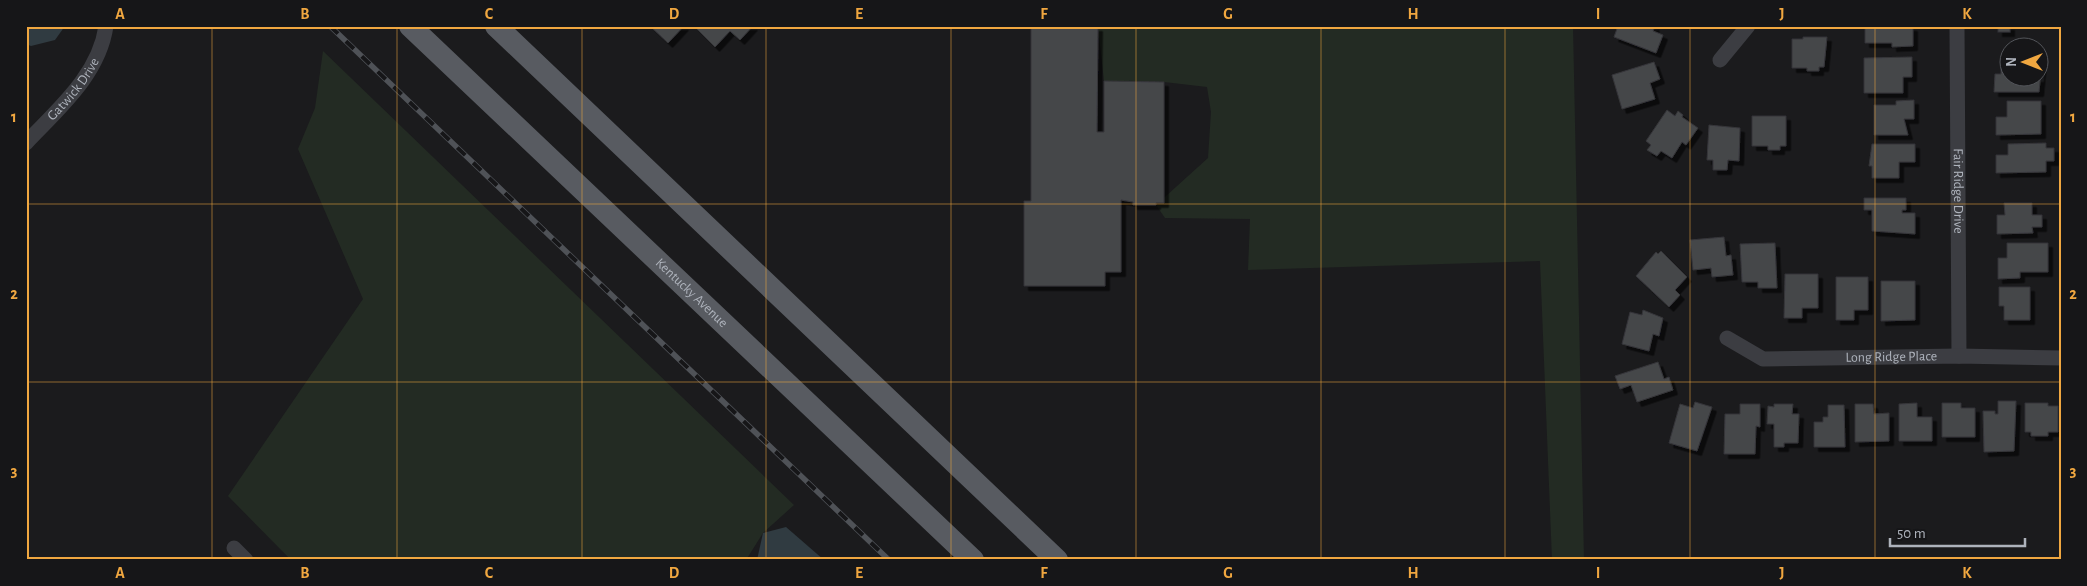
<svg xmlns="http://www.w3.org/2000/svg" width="2087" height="586" font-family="'Alegreya Sans',sans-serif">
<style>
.green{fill:#232b23}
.water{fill:#303b41}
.building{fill:#45464a;stroke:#353539;filter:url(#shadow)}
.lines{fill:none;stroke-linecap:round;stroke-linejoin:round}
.minor{stroke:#3c3d42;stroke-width:15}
.primary{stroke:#585b61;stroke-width:22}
.rail-casing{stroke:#4f5257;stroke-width:5.5}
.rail{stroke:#161618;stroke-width:4;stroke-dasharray:11;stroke-linecap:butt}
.grid{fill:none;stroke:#f0a740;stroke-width:1;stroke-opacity:0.55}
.labels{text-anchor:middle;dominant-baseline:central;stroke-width:4;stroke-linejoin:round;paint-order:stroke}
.street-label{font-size:14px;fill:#aeb3bc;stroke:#161618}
.neatline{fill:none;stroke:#f0a740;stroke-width:2}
.grid-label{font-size:16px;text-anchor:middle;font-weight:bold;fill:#f0a740}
</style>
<defs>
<filter id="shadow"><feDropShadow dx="4.5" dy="4.5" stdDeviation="0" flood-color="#0009"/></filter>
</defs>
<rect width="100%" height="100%" fill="#1b1b1d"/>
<g class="green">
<polygon points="1031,26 1573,26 1584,560 1552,560 1540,261 1248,270 1250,219 1165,218 1156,205 1208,158 1211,112 1207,87 1164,82 1104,81 1098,27"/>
<polygon points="323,51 794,505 763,533 746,560 291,560 228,496 363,299 298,149 315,108"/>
</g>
<g class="water">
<polygon points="26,26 65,26 55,40 31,46 26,44"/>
<polygon points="786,527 824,560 757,560 763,533"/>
</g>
<g class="building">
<polygon points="650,26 684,26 668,43"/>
<polygon points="694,26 753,26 740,40 730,31 715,47"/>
<polygon points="1618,26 1655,26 1653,31 1663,35 1656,53 1614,37"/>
<polygon points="1865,26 1913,27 1913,46 1892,47 1892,43 1865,43"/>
<rect x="1998" y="26" width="12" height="6"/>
<polygon points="1031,27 1098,27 1097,132 1104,132 1104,81 1164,82 1164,203 1156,203 1156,205 1133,205 1133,202 1121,200 1121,272 1105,272 1105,286 1024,286 1024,201 1031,201"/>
<polygon points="1803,37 1827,37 1824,67 1819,67 1819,71 1807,71 1807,68 1792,68 1792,39 1803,39"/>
<polygon points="1912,57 1912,77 1903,77 1903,93 1864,93 1864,58"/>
<polygon points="2001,58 2010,58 2010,78 2040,78 2040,61 2042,61 2039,92 1994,92 1995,74 2001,74"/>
<polygon points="1654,62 1660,79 1650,83 1655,99 1622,109 1612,75"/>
<polygon points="1914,100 1914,119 1904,119 1908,135 1874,135 1874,105 1896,105 1896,101"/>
<polygon points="2007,101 2041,101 2041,134 1996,135 1996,117 2007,117"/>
<polygon points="1667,110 1675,116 1678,111 1683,115 1682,117 1698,128 1686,145 1682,142 1672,158 1661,151 1657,156 1647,150 1651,145 1646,141"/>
<polygon points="1752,116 1786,116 1786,146 1780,146 1780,150 1768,150 1768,146 1752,146"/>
<polygon points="1709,125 1740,128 1739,161 1728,160 1727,170 1713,170 1713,160 1707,160"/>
<polygon points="2046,143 2046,148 2054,148 2054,161 2046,161 2046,172 1996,173 1996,155 2008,155 2008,144"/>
<polygon points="1872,144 1915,144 1915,162 1899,162 1899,178 1872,178 1872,166 1869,166"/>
<polygon points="1864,198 1906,198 1906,210 1902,210 1902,213 1915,213 1915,234 1872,231 1872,210 1864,210"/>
<polygon points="2004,203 2032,203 2032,215 2042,215 2042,227 2032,227 2033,233 1997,234 1997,215 2005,215"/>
<polygon points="1724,237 1726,256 1731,255 1733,275 1712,277 1711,268 1693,270 1690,240"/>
<polygon points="1775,243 1777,288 1758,288 1758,282 1742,282 1740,244"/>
<polygon points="2007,243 2048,243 2048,272 2020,272 2020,278 1998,279 1998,258 2007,258"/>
<polygon points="1661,251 1687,277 1675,290 1680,295 1669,307 1636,276 1656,252 1658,254"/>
<polygon points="1785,274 1818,274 1818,308 1802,308 1802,318 1784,318"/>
<polygon points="1836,277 1868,277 1868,310 1854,310 1854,320 1836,320"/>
<polygon points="1881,281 1915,281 1915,320 1881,321"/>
<polygon points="1999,287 2030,287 2030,320 2004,320 2004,306 1999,306"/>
<polygon points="1643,310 1663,318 1659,336 1653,334 1649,351 1622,344 1630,312 1642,315"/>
<polygon points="1658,362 1664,379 1669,377 1673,390 1637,402 1631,385 1620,389 1615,376"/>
<polygon points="1998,401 2016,401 2014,451 1984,452 1983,411 1995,411 1995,414 1998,414"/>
<polygon points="1695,402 1712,407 1697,451 1669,443 1680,404 1693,408"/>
<polygon points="1917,403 1917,417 1932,417 1932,441 1899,441 1899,404"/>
<polygon points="1942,403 1961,403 1961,408 1975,408 1975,437 1942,437"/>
<polygon points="2025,403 2048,403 2048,406 2058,406 2058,432 2048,432 2048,436 2031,436 2031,432 2025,432"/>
<polygon points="1740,404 1760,404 1760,427 1756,426 1755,454 1724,454 1725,414 1740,414"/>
<polygon points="1774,404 1793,404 1792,414 1799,414 1798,443 1784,443 1784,447 1774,447 1774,424 1767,424 1768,406 1774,407"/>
<polygon points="1855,404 1873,404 1874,414 1889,413 1889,441 1855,442"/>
<polygon points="1828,405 1844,405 1845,447 1814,447 1814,422 1823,422 1823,417 1828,417"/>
</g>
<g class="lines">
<g class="minor">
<path id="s1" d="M1957,26L1959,356"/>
<polyline points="1720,60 1748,26"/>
<path id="s2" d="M26,143C58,109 99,75 106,26"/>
<path id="s3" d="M1727,338L1763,359L1959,356L2061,358"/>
<polyline points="234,548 246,560"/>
</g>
<g class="primary">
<path id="s4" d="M410,26L973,560"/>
<polyline points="496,26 1057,560"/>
</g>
<g class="rail-casing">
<polyline id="rail" points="330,26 889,560"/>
</g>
<use href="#rail" class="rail"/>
</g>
<path class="grid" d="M212,26V560M397,26V560M582,26V560M766,26V560M951,26V560M1136,26V560M1321,26V560M1505,26V560M1690,26V560M1875,26V560M26,204H2061M26,382H2061"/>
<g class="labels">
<g class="street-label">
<text stroke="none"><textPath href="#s2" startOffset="72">Gatwick Drive</textPath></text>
<text stroke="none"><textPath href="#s1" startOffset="165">Fair Ridge Drive</textPath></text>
<text stroke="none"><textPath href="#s4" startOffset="388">Kentucky Avenue</textPath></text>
<text stroke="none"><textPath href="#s3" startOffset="170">Long Ridge Place</textPath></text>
</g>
</g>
<rect width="2087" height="586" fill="none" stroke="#161618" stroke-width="55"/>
<g transform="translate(2024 62) rotate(270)"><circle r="24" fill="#161618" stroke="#53555a"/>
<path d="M0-4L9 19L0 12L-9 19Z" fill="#f0a740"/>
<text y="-8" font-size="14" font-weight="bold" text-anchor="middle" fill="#aeb3bc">N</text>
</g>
<path d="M1890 538v8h135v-8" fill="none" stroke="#aeb3bc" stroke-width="2.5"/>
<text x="1897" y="538" font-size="15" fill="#aeb3bc" stroke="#161618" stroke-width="4" paint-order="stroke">50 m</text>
<rect x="28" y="28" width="2032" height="530" class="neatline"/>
<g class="grid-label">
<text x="120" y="19">A</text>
<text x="305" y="19">B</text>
<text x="489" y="19">C</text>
<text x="674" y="19">D</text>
<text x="859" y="19">E</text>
<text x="1044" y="19">F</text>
<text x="1228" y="19">G</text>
<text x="1413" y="19">H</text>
<text x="1598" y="19">I</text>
<text x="1782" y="19">J</text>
<text x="1967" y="19">K</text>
<text x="14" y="122">1</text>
<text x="2073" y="122">1</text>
<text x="14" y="299">2</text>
<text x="2073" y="299">2</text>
<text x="14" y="476">3</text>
<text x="2073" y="476">3</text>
<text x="120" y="578">A</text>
<text x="305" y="578">B</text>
<text x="489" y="578">C</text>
<text x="674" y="578">D</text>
<text x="859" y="578">E</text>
<text x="1044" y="578">F</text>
<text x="1228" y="578">G</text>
<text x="1413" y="578">H</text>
<text x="1598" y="578">I</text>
<text x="1782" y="578">J</text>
<text x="1967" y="578">K</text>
</g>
</svg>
